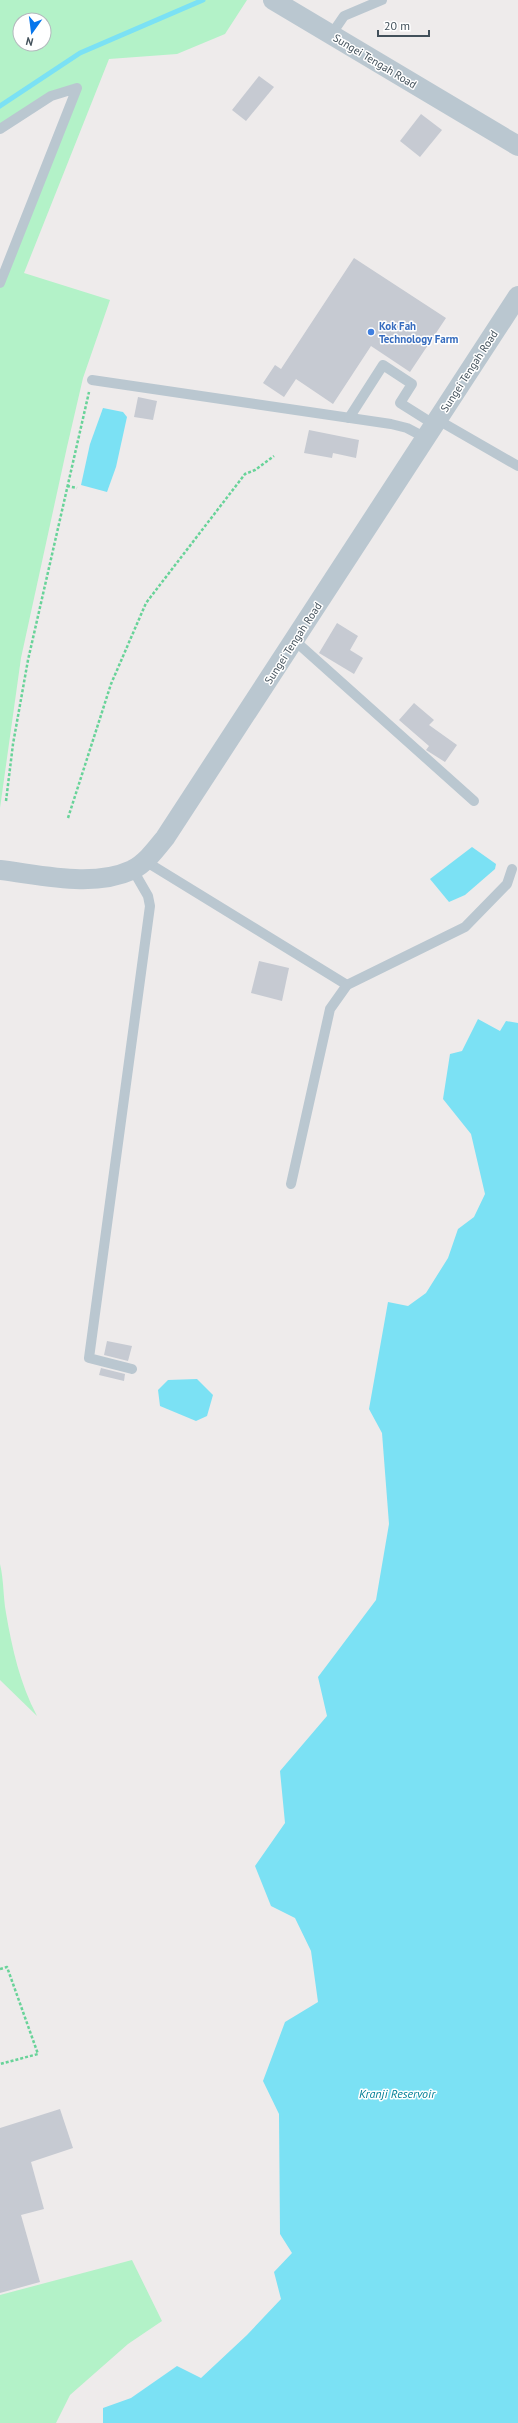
<svg xmlns="http://www.w3.org/2000/svg" width="518" height="2423" font-family="'PT Sans',sans-serif">
<style>
.green{fill:#b3f2c8;fill-rule:evenodd}
.water{fill:#7be1f4}
.lines{fill:none;stroke-linecap:round;stroke-linejoin:round}
.stream{stroke:#7be1f4;stroke-width:5}
.building{fill:#c6cad2}
.path{stroke:#68d399;stroke-width:2.5;stroke-dasharray:3 2;stroke-linecap:butt}
.lane{stroke:#bac7d0;stroke-width:10}
.street{stroke:#bac7d0;stroke-width:20}
.shop-dot{fill:#3f7fe0;stroke:#fff;stroke-width:1.5}
.labels{text-anchor:middle;dominant-baseline:central;stroke-width:3;stroke-linejoin:round;paint-order:stroke}
.street-label{font-size:11px;fill:#42505a;stroke:#fff}
.shop-label{font-size:11px;font-weight:bold;fill:#366cbe;stroke:#fff;text-anchor:start}
.water-label{font-size:12px;font-style:italic;fill:#038097;stroke:#fff}
</style>
<rect width="100%" height="100%" fill="#eeebeb"/>
<g class="green">
<path d="M0,0H247L225,34L177,54L109,59L24,273L110,300L83,378L67,447L21,658L0,808V283L76,89L51,96L0,129ZM20,20H44V44H20Z"/>
<path d="M0,1564C4,1581 3,1596 6,1613C12,1648 20,1684 37,1716L0,1680Z"/>
<polygon points="132,2260 162,2321 128,2344 70,2395 56,2423 0,2423 0,2295"/>
</g>
<g class="water">
<polygon points="103,408 123,412 127,417 116,467 107,492 81,485 90,444"/>
<polygon points="472,847 496,864 495,869 465,895 449,902 430,879"/>
<polygon points="478,1019 500,1031 506,1021 518,1023 518,2423 103,2423 103,2408 131,2398 177,2366 201,2378 247,2335 281,2299 274,2272 292,2253 280,2234 279,2114 263,2081 285,2022 318,2002 311,1951 295,1918 271,1906 255,1866 285,1823 280,1771 327,1716 318,1677 376,1600 389,1524 382,1433 369,1409 388,1302 408,1306 426,1293 448,1258 458,1229 474,1217 485,1194 471,1134 443,1099 450,1054 462,1051"/>
<polygon points="197,1379 213,1395 207,1416 196,1421 160,1406 158,1390 168,1380"/>
</g>
<g class="lines">
<polyline class="stream" points="0,106 80,53 203,0"/>
</g>
<g class="building">
<polygon points="259,76 274,87 246,121 232,110"/>
<polygon points="421,114 442,130 420,157 400,141"/>
<polygon points="354,258 446,318 410,372 371,346 333,404 296,379 284,397 263,383 275,365 281,369"/>
<polygon points="138,397 157,401 153,420 134,417"/>
<polygon points="309,430 359,440 356,458 333,453 332,458 304,453"/>
<polygon points="337,623 358,636 350,650 363,658 354,674 319,653"/>
<polygon points="414,703 434,720 429,725 457,745 445,762 426,750 429,746 399,720"/>
<polygon points="259,961 289,968 282,1001 251,993"/>
<polygon points="107,1341 132,1346 128,1361 104,1355"/>
<polygon points="101,1368 125,1374 124,1381 99,1375"/>
<polygon points="60,2109 73,2148 31,2162 44,2209 21,2215 40,2282 0,2293 0,2128"/>
</g>
<g class="lines">
<g class="path">
<polyline points="67,486 77,488"/>
<polyline points="6,801 13,744 28,660 89,392"/>
<polyline points="68,818 111,684 146,603 245,474 255,470 274,456"/>
<polyline points="0,1969 7,1967 38,2054 0,2064"/>
</g>
<g class="lane">
<polyline points="331,35 344,16 382,0"/>
<polyline points="0,129 51,96 77,88 0,283"/>
<polyline points="92,380 391,424 407,428 426,438"/>
<polyline points="349,418 383,365 412,384 400,403 435,425"/>
<polyline points="438,420 518,466"/>
<polyline points="294,640 474,801"/>
<polyline points="145,861 347,985"/>
<polyline points="291,1184 330,1009 347,985 465,927 507,884 512,869"/>
<polyline points="132,1369 89,1358 150,906 148,896 133,870"/>
</g>
<g class="street">
<polyline points="273,0 518,146"/>
<path d="M0,870C42,875 93,888 132,870C146,863 156,849 165,838L518,296"/>
</g>
</g>
<circle class="shop-dot" cx="371" cy="332" r="4"/>
<g class="labels">
<g class="street-label">
<text transform="translate(375 61) rotate(31)">Sungei Tengah Road</text>
<text transform="translate(469 371) rotate(-57)">Sungei Tengah Road</text>
<text transform="translate(293 643) rotate(-57)">Sungei Tengah Road</text>
</g>
<g class="shop-label">
<text x="379" y="326">Kok Fah<tspan x="379" dy="13">Technology Farm</tspan></text>
</g>
<g class="water-label">
<text x="397" y="2093">Kranji Reservoir</text>
</g>
</g>
<g transform="translate(32 32) rotate(194)"><circle r="19" fill="#ffffff" stroke="#b3b9bd"/>
<path d="M0-3L7 15L0 10L-7 15Z" fill="#0776ec"/>
<text y="-6" font-size="11" font-weight="bold" text-anchor="middle" fill="#42505a">N</text>
</g>
<path d="M378 30v6h51v-6" fill="none" stroke="#42505a" stroke-width="2"/>
<text x="384" y="30" font-size="12" fill="#42505a" stroke="#ffffff" stroke-width="3" paint-order="stroke">20 m</text>
</svg>
